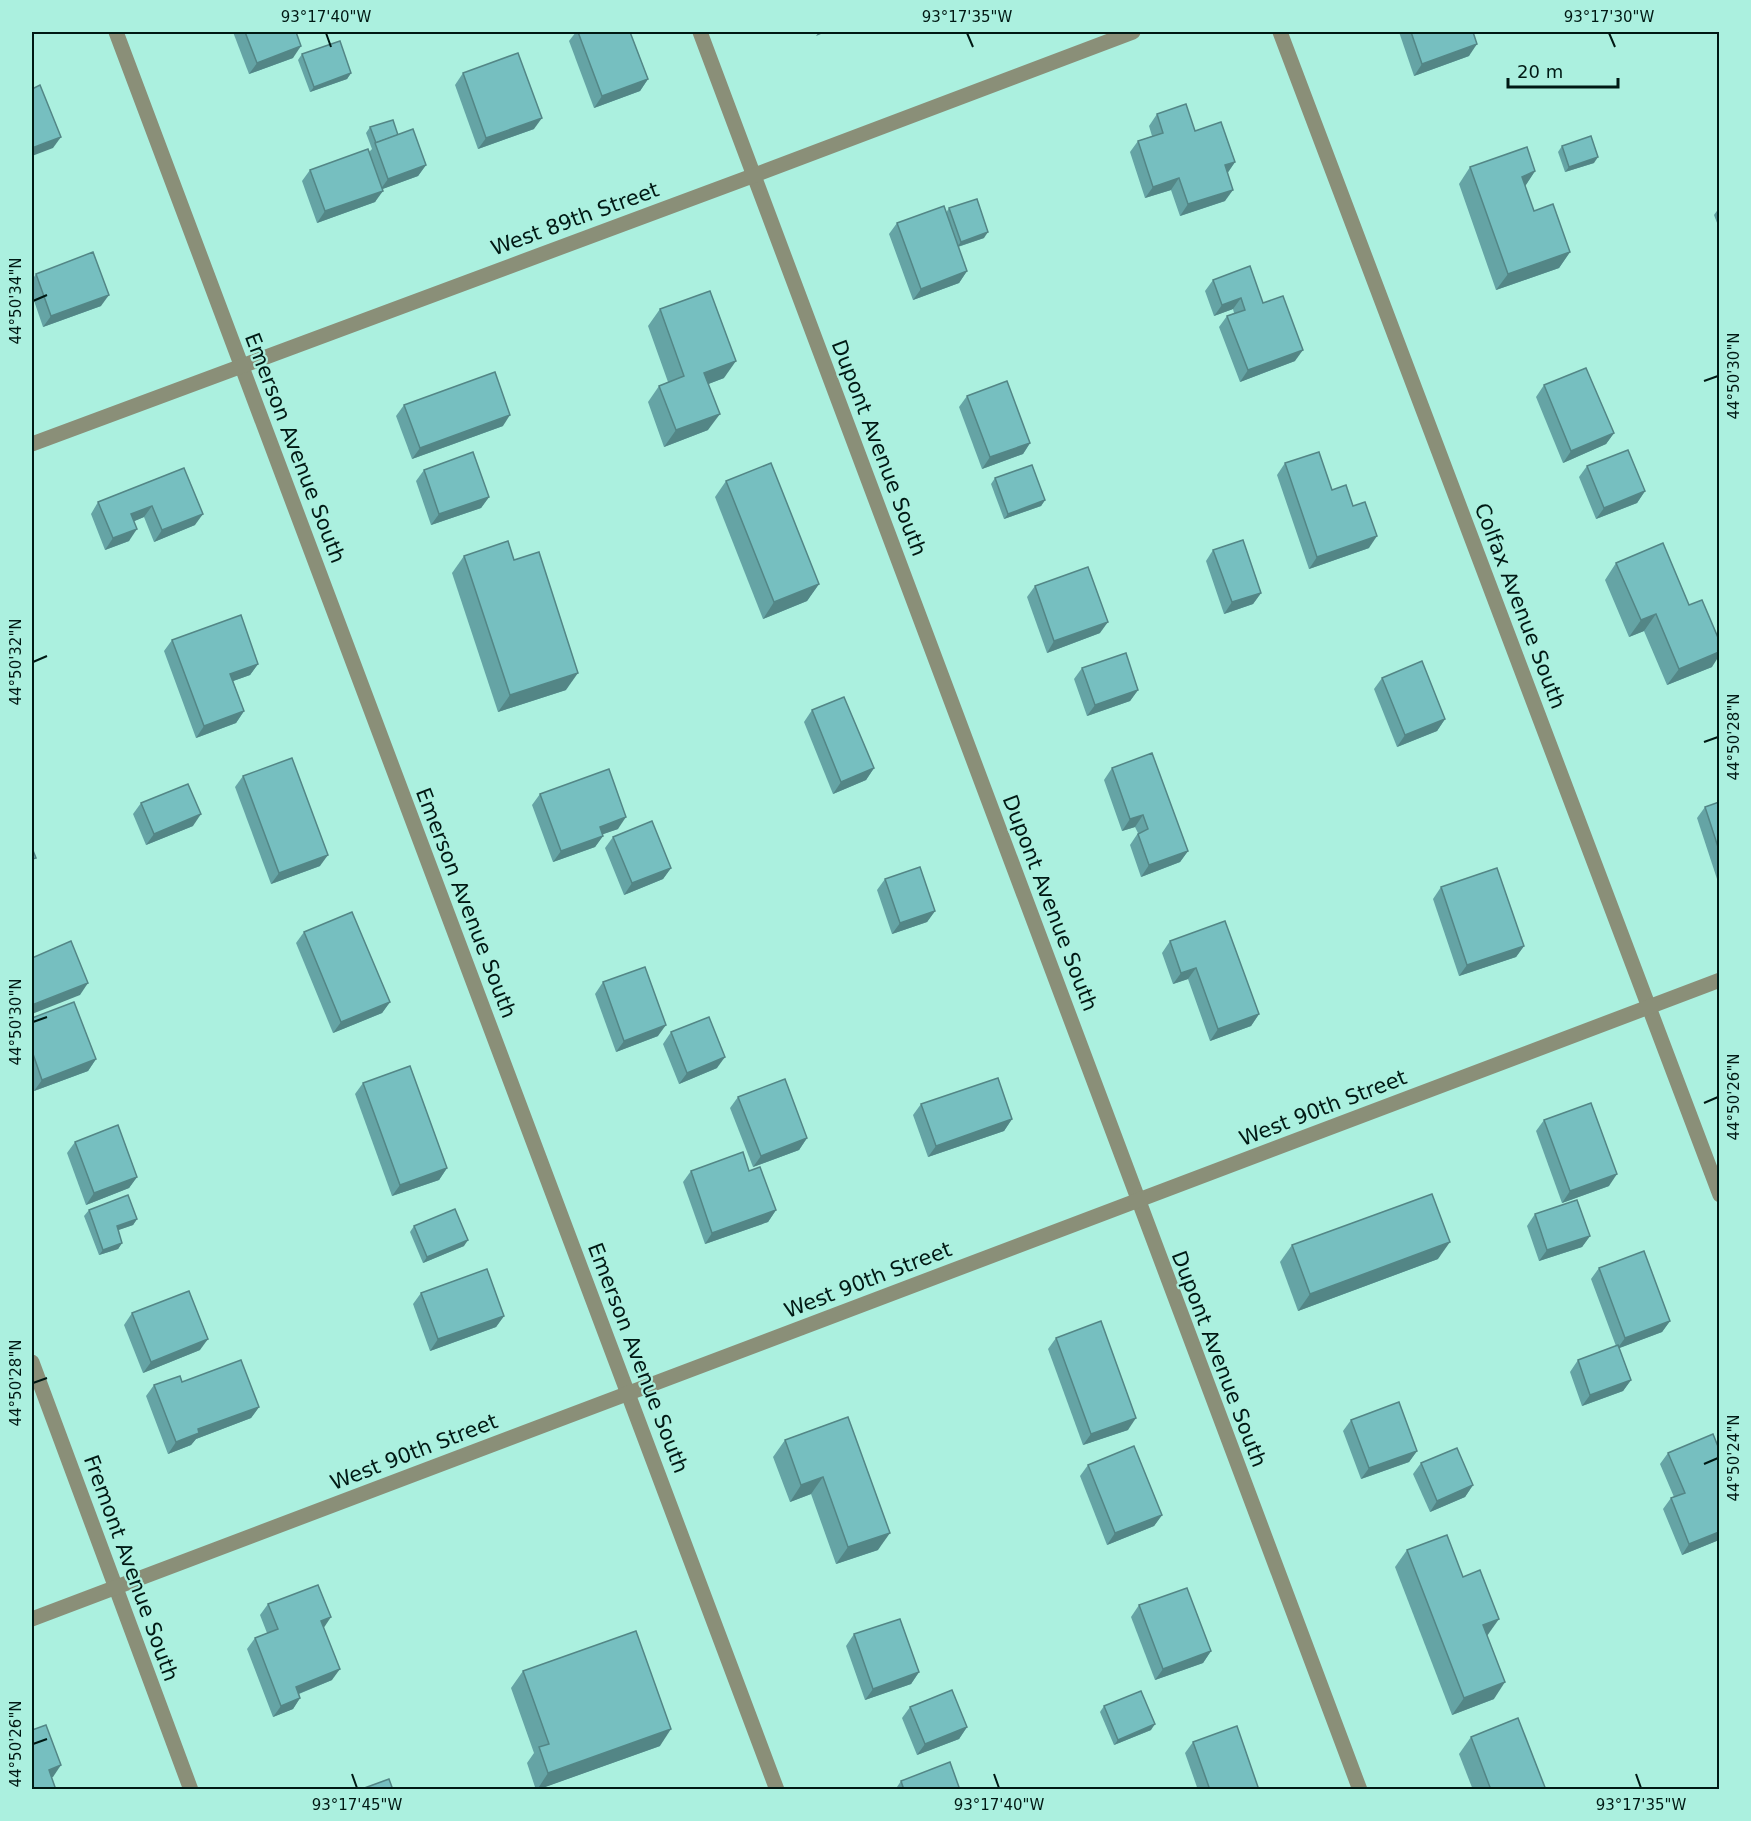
<svg xmlns="http://www.w3.org/2000/svg" width="1751" height="1821" font-family="'DejaVu Sans',sans-serif">
<style>
.lines{fill:none;stroke-linecap:round;stroke-linejoin:round}
.minor{stroke:#8a8f78;stroke-width:15}
.wall{fill:#65a4a5}
.shaded-wall{fill:#538686}
.building{fill:#76bfc0;stroke:#538686;stroke-width:1.5}
.ticks{fill:none;stroke:#001914;stroke-width:2}
.labels{text-anchor:middle;dominant-baseline:central;stroke-width:4.5;stroke-linejoin:round;paint-order:stroke}
.street-label{font-size:21px;fill:#001914;stroke:#abf0df}
.neatline{fill:none;stroke:#001914;stroke-width:2}
.ticks-label{font-size:15px;text-anchor:middle;fill:#001914}
</style>
<rect width="100%" height="100%" fill="#abf0df"/>
<g class="lines">
<g class="minor">
<polyline points="116,32 777,1790"/>
<polyline points="700,32 1360,1790"/>
<polyline points="1280,32 1720,1195"/>
<polyline points="32,444 755,175 1133,32"/>
<polyline points="32,1362 191,1790"/>
<polyline points="32,1619 1720,980"/>
</g>
</g>
<g class="wall">
<polygon points="233,32 296,32 293,58 249,74"/>
<polygon points="576,32 630,32 648,79 640,91 594,108 569,41"/>
<polygon points="1399,32 1473,32 1469,56 1414,76"/>
<polygon points="302,54 351,73 347,79 310,92 298,60"/>
<polygon points="463,73 534,129 478,149 455,85"/>
<polygon points="1157,114 1195,131 1235,162 1227,173 1225,201 1180,216 1171,190 1145,198 1130,152 1138,141 1152,136 1149,126"/>
<polygon points="370,127 398,135 426,165 418,176 382,189 375,202 317,223 302,181 310,170 369,152 372,149 366,133"/>
<polygon points="1562,146 1594,163 1565,172 1558,152"/>
<polygon points="1470,167 1535,171 1525,186 1534,211 1570,252 1559,268 1496,290 1459,184"/>
<polygon points="949,208 984,238 958,247 967,271 959,283 913,300 889,234 897,223 946,213"/>
<polygon points="1719,208 1719,228 1714,215"/>
<polygon points="36,274 101,306 43,327 32,295 32,280"/>
<polygon points="1213,280 1263,303 1295,361 1240,382 1219,327 1227,316 1234,313 1233,309 1214,316 1205,291"/>
<polygon points="660,309 724,378 708,384 708,430 664,447 648,402 659,386 668,382 648,326"/>
<polygon points="1544,385 1614,433 1606,444 1563,463 1536,397"/>
<polygon points="967,396 1030,443 1023,454 982,469 959,407"/>
<polygon points="404,405 503,426 412,459 396,416"/>
<polygon points="1285,463 1332,490 1353,506 1369,548 1309,569 1277,475"/>
<polygon points="1587,466 1645,491 1637,503 1596,519 1579,477"/>
<polygon points="184,468 195,525 154,542 144,517 134,521 129,541 105,550 91,514 98,502"/>
<polygon points="424,470 489,497 481,508 431,525 416,481"/>
<polygon points="995,478 1045,500 1041,506 1004,519 991,484"/>
<polygon points="726,481 819,584 807,601 763,619 715,497"/>
<polygon points="1213,550 1261,593 1253,604 1224,614 1206,561"/>
<polygon points="464,556 514,560 566,690 498,712 452,573"/>
<polygon points="1616,563 1689,605 1712,667 1667,685 1644,631 1629,637 1605,580"/>
<polygon points="1035,586 1100,633 1047,653 1027,597"/>
<polygon points="172,640 258,664 250,675 233,681 244,711 236,723 196,738 164,651"/>
<polygon points="1082,668 1138,690 1130,701 1087,716 1074,679"/>
<polygon points="1382,678 1445,719 1437,731 1397,747 1374,689"/>
<polygon points="812,710 874,768 866,780 833,794 804,722"/>
<polygon points="1112,768 1188,851 1180,862 1141,877 1130,845 1138,833 1135,827 1122,831 1104,780"/>
<polygon points="243,776 320,866 271,884 235,787"/>
<polygon points="540,794 618,829 603,834 603,836 595,847 553,862 532,805"/>
<polygon points="1719,802 1719,885 1697,818 1705,807"/>
<polygon points="141,803 193,826 146,845 133,814"/>
<polygon points="613,837 671,868 663,879 624,895 605,848"/>
<polygon points="885,879 935,911 927,922 892,934 877,890"/>
<polygon points="1441,887 1524,946 1516,957 1459,976 1433,899"/>
<polygon points="304,932 390,1002 382,1013 333,1033 296,943"/>
<polygon points="1170,941 1259,1014 1251,1026 1210,1041 1188,979 1173,984 1162,953"/>
<polygon points="603,982 658,1036 616,1052 595,994"/>
<polygon points="32,1018 96,1059 88,1071 34,1091 32,1083"/>
<polygon points="671,1032 717,1068 679,1084 663,1044"/>
<polygon points="363,1083 447,1168 439,1180 392,1196 355,1094"/>
<polygon points="738,1097 807,1138 799,1150 753,1167 730,1108"/>
<polygon points="921,1104 1012,1119 1004,1131 928,1157 913,1115"/>
<polygon points="1544,1120 1609,1186 1562,1203 1536,1131"/>
<polygon points="75,1142 137,1177 129,1188 86,1205 67,1153"/>
<polygon points="691,1171 776,1210 768,1222 705,1244 683,1182"/>
<polygon points="89,1210 137,1219 133,1225 118,1230 122,1243 118,1249 99,1255 84,1216"/>
<polygon points="1535,1214 1590,1236 1582,1247 1539,1261 1527,1226"/>
<polygon points="414,1226 464,1246 423,1263 410,1232"/>
<polygon points="1292,1245 1438,1259 1298,1311 1280,1262"/>
<polygon points="1599,1268 1670,1321 1662,1332 1619,1348 1631,1380 1623,1391 1582,1406 1570,1372 1578,1360 1616,1346 1591,1279"/>
<polygon points="421,1293 504,1316 496,1327 430,1351 413,1304"/>
<polygon points="132,1313 200,1350 143,1373 124,1325"/>
<polygon points="1056,1338 1128,1430 1083,1445 1048,1349"/>
<polygon points="182,1382 259,1407 251,1418 196,1439 191,1445 168,1454 146,1396 154,1385"/>
<polygon points="848,1417 878,1550 836,1564 811,1494 790,1502 773,1457 785,1440"/>
<polygon points="1351,1420 1417,1451 1409,1462 1361,1479 1343,1431"/>
<polygon points="1668,1453 1719,1540 1682,1555 1663,1509 1671,1498 1674,1497 1660,1464"/>
<polygon points="1421,1463 1473,1485 1465,1497 1430,1512 1413,1474"/>
<polygon points="1088,1465 1162,1515 1154,1526 1107,1545 1080,1476"/>
<polygon points="1407,1550 1463,1577 1487,1636 1494,1699 1452,1715 1395,1567"/>
<polygon points="268,1604 324,1628 332,1680 299,1694 300,1698 293,1709 273,1717 247,1649 255,1638 267,1633 260,1615"/>
<polygon points="1139,1605 1211,1651 1203,1663 1155,1680 1131,1617"/>
<polygon points="854,1634 919,1672 911,1684 865,1700 846,1646"/>
<polygon points="523,1671 660,1746 536,1790 527,1763 534,1753 511,1688"/>
<polygon points="1104,1706 1151,1730 1114,1745 1100,1712"/>
<polygon points="910,1707 967,1727 959,1739 917,1755 902,1718"/>
<polygon points="1471,1737 1546,1790 1473,1790 1459,1754"/>
<polygon points="1193,1742 1259,1790 1198,1790 1185,1753"/>
<polygon points="901,1781 960,1790 895,1790"/>
</g>
<g class="shaded-wall">
<polygon points="819,32 826,32 816,36"/>
<polygon points="1477,44 1469,56 1414,76 1422,64"/>
<polygon points="301,46 293,58 249,74 257,63"/>
<polygon points="351,73 347,79 310,92 314,87"/>
<polygon points="648,79 640,91 594,108 602,96"/>
<polygon points="542,118 534,129 478,149 486,138"/>
<polygon points="61,137 53,148 32,156 32,148"/>
<polygon points="1598,157 1594,163 1565,172 1569,167"/>
<polygon points="1235,162 1227,174 1225,165"/>
<polygon points="426,165 418,176 380,190 388,179"/>
<polygon points="1535,171 1524,188 1522,177"/>
<polygon points="1179,178 1171,190 1145,198 1153,187"/>
<polygon points="1233,190 1225,201 1180,216 1188,204"/>
<polygon points="383,191 375,202 317,223 325,211"/>
<polygon points="988,232 984,238 957,247 961,242"/>
<polygon points="1570,252 1559,268 1496,290 1508,274"/>
<polygon points="967,271 959,283 913,300 921,289"/>
<polygon points="109,295 101,306 43,327 51,316"/>
<polygon points="1241,298 1233,309 1214,316 1222,305"/>
<polygon points="1303,350 1295,361 1240,382 1248,370"/>
<polygon points="736,361 724,378 693,390 704,373"/>
<polygon points="720,414 708,430 664,447 676,430"/>
<polygon points="510,415 503,426 412,459 420,448"/>
<polygon points="1614,433 1606,444 1563,463 1571,451"/>
<polygon points="1030,443 1023,454 982,469 990,457"/>
<polygon points="1645,491 1637,503 1596,519 1604,508"/>
<polygon points="489,497 481,508 431,525 439,514"/>
<polygon points="1045,500 1041,506 1004,519 1008,514"/>
<polygon points="152,506 144,517 123,526 131,514"/>
<polygon points="203,514 195,525 154,542 162,530"/>
<polygon points="137,529 129,541 105,550 113,538"/>
<polygon points="1377,536 1369,548 1309,569 1317,557"/>
<polygon points="819,584 807,601 763,619 774,602"/>
<polygon points="1261,593 1253,604 1224,614 1232,602"/>
<polygon points="1656,614 1644,631 1629,637 1641,620"/>
<polygon points="1108,622 1100,633 1047,653 1054,641"/>
<polygon points="1719,652 1719,656 1712,667 1667,685 1679,669"/>
<polygon points="258,664 250,675 222,685 230,674"/>
<polygon points="578,673 566,690 498,712 510,695"/>
<polygon points="1138,690 1130,701 1087,716 1095,705"/>
<polygon points="244,711 236,723 196,738 204,726"/>
<polygon points="1445,719 1437,731 1397,747 1405,735"/>
<polygon points="874,768 866,780 833,794 841,782"/>
<polygon points="201,814 193,826 146,845 154,834"/>
<polygon points="1143,815 1135,827 1122,831 1130,819"/>
<polygon points="626,817 618,829 592,838 600,827"/>
<polygon points="603,836 595,847 553,862 561,851"/>
<polygon points="1188,851 1180,862 1141,877 1149,865"/>
<polygon points="328,855 320,866 271,884 279,873"/>
<polygon points="671,868 663,879 624,895 632,883"/>
<polygon points="935,911 927,922 892,934 900,923"/>
<polygon points="1524,946 1516,957 1459,976 1467,965"/>
<polygon points="1196,968 1188,979 1173,984 1181,973"/>
<polygon points="88,983 80,995 32,1014 32,1005"/>
<polygon points="390,1002 382,1013 333,1033 341,1022"/>
<polygon points="1259,1014 1251,1026 1210,1041 1218,1029"/>
<polygon points="666,1025 658,1036 616,1052 624,1041"/>
<polygon points="725,1057 717,1068 679,1084 687,1073"/>
<polygon points="96,1059 88,1071 34,1091 42,1080"/>
<polygon points="1012,1119 1004,1131 928,1157 936,1146"/>
<polygon points="807,1138 799,1150 753,1167 761,1156"/>
<polygon points="447,1168 439,1180 392,1196 400,1185"/>
<polygon points="1617,1174 1609,1186 1562,1203 1570,1191"/>
<polygon points="137,1177 129,1188 86,1205 94,1193"/>
<polygon points="776,1210 768,1222 705,1244 712,1233"/>
<polygon points="137,1219 133,1225 113,1232 117,1226"/>
<polygon points="1590,1236 1582,1247 1539,1261 1547,1250"/>
<polygon points="468,1240 464,1246 423,1263 427,1257"/>
<polygon points="1450,1242 1438,1259 1298,1311 1310,1294"/>
<polygon points="122,1243 118,1249 99,1255 103,1250"/>
<polygon points="504,1316 496,1327 430,1351 438,1339"/>
<polygon points="1670,1321 1662,1332 1617,1349 1625,1338"/>
<polygon points="208,1339 200,1350 143,1373 151,1362"/>
<polygon points="1631,1380 1623,1391 1582,1406 1590,1395"/>
<polygon points="259,1407 251,1418 196,1439 191,1445 168,1454 176,1442 198,1429"/>
<polygon points="1136,1418 1128,1430 1083,1445 1091,1434"/>
<polygon points="1417,1451 1409,1462 1361,1479 1369,1468"/>
<polygon points="823,1477 811,1494 790,1502 801,1485"/>
<polygon points="1473,1485 1465,1497 1430,1512 1437,1501"/>
<polygon points="1162,1515 1154,1526 1107,1545 1115,1533"/>
<polygon points="1719,1532 1719,1540 1682,1555 1689,1544"/>
<polygon points="890,1533 878,1550 836,1564 848,1547"/>
<polygon points="331,1617 323,1629 321,1621"/>
<polygon points="1499,1619 1487,1636 1483,1625"/>
<polygon points="1211,1651 1203,1663 1155,1680 1163,1669"/>
<polygon points="340,1669 332,1680 288,1698 296,1687"/>
<polygon points="919,1672 911,1684 865,1700 873,1689"/>
<polygon points="1505,1682 1494,1699 1452,1715 1464,1698"/>
<polygon points="300,1698 293,1709 273,1717 281,1706"/>
<polygon points="1155,1724 1151,1730 1114,1745 1118,1740"/>
<polygon points="967,1727 959,1739 917,1755 925,1744"/>
<polygon points="671,1729 660,1746 537,1790 548,1773"/>
<polygon points="61,1765 53,1777 41,1781 49,1770"/>
</g>
<g class="building">
<polygon points="245,32 296,32 301,46 257,63"/>
<polygon points="578,32 630,32 648,79 602,96"/>
<polygon points="1411,32 1473,32 1477,44 1422,64"/>
<polygon points="340,41 351,73 314,87 302,54"/>
<polygon points="518,53 542,118 486,138 463,73"/>
<polygon points="40,85 61,137 32,148 32,89"/>
<polygon points="1186,104 1195,131 1221,122 1235,162 1225,165 1233,190 1188,204 1179,178 1153,187 1138,141 1163,133 1157,114"/>
<polygon points="393,120 398,135 376,143 370,127"/>
<polygon points="413,129 426,165 388,179 375,143"/>
<polygon points="1591,136 1598,157 1569,167 1562,146"/>
<polygon points="1527,147 1535,171 1522,177 1534,211 1553,204 1570,252 1508,274 1470,167"/>
<polygon points="368,149 383,191 325,211 310,170"/>
<polygon points="977,199 988,232 961,242 949,208"/>
<polygon points="944,206 967,271 921,289 897,223"/>
<polygon points="93,252 109,295 51,316 36,274"/>
<polygon points="1250,266 1263,303 1283,296 1303,350 1248,370 1227,316 1245,310 1241,298 1222,305 1213,280"/>
<polygon points="710,291 736,361 704,373 720,414 676,430 659,386 684,376 660,309"/>
<polygon points="1586,368 1614,433 1571,451 1544,385"/>
<polygon points="495,372 510,415 420,448 404,405"/>
<polygon points="1007,381 1030,443 990,457 967,396"/>
<polygon points="1628,450 1645,491 1604,508 1587,466"/>
<polygon points="473,452 489,497 439,514 424,470"/>
<polygon points="1319,452 1332,490 1346,485 1353,506 1365,502 1377,536 1317,557 1285,463"/>
<polygon points="771,463 819,584 774,602 726,481"/>
<polygon points="1032,465 1045,500 1008,514 995,478"/>
<polygon points="184,468 203,514 162,530 152,506 131,514 137,529 113,538 98,502"/>
<polygon points="1243,540 1261,593 1232,602 1213,550"/>
<polygon points="508,541 514,560 539,552 578,673 510,695 464,556"/>
<polygon points="1663,543 1689,605 1702,600 1719,640 1719,652 1679,669 1656,614 1641,620 1616,563"/>
<polygon points="1088,567 1108,622 1054,641 1035,586"/>
<polygon points="241,615 258,664 230,674 244,711 204,726 172,640"/>
<polygon points="1126,653 1138,690 1095,705 1082,668"/>
<polygon points="1422,661 1445,719 1405,735 1382,678"/>
<polygon points="844,697 874,768 841,782 812,710"/>
<polygon points="1152,753 1188,851 1149,865 1138,834 1148,829 1143,815 1130,819 1112,768"/>
<polygon points="292,758 328,855 279,873 243,776"/>
<polygon points="609,769 626,817 600,827 603,836 561,851 540,794"/>
<polygon points="188,784 201,814 154,834 141,803"/>
<polygon points="1719,802 1719,850 1705,807"/>
<polygon points="652,821 671,868 632,883 613,837"/>
<polygon points="32,848 36,858 32,859"/>
<polygon points="920,867 935,911 900,923 885,879"/>
<polygon points="1497,868 1524,946 1467,965 1441,887"/>
<polygon points="352,912 390,1002 341,1022 304,932"/>
<polygon points="1225,921 1259,1014 1218,1029 1196,968 1181,973 1170,941"/>
<polygon points="71,941 88,983 32,1005 32,958"/>
<polygon points="645,967 666,1025 624,1041 603,982"/>
<polygon points="74,1002 96,1059 42,1080 32,1051 32,1018"/>
<polygon points="709,1017 725,1057 687,1073 671,1032"/>
<polygon points="410,1066 447,1168 400,1185 363,1083"/>
<polygon points="998,1078 1012,1119 936,1146 921,1104"/>
<polygon points="785,1079 807,1138 761,1156 738,1097"/>
<polygon points="1591,1103 1617,1174 1570,1191 1544,1120"/>
<polygon points="118,1125 137,1177 94,1193 75,1142"/>
<polygon points="743,1152 749,1171 760,1167 776,1210 712,1233 691,1171"/>
<polygon points="1432,1194 1450,1242 1310,1294 1292,1245"/>
<polygon points="128,1195 137,1219 117,1226 122,1243 103,1250 89,1210"/>
<polygon points="1577,1200 1590,1236 1547,1250 1535,1214"/>
<polygon points="455,1209 468,1240 427,1257 414,1226"/>
<polygon points="1644,1251 1670,1321 1625,1338 1599,1268"/>
<polygon points="487,1269 504,1316 438,1339 421,1293"/>
<polygon points="189,1291 208,1339 151,1362 132,1313"/>
<polygon points="1101,1321 1136,1418 1091,1434 1056,1338"/>
<polygon points="1618,1345 1631,1380 1590,1395 1578,1360"/>
<polygon points="241,1360 259,1407 198,1429 199,1433 176,1442 154,1385 180,1376 182,1382"/>
<polygon points="1399,1402 1417,1451 1369,1468 1351,1420"/>
<polygon points="848,1417 890,1533 848,1547 823,1477 801,1485 785,1440"/>
<polygon points="1713,1434 1719,1449 1719,1532 1689,1544 1671,1498 1685,1493 1668,1453"/>
<polygon points="1134,1446 1162,1515 1115,1533 1088,1465"/>
<polygon points="1457,1448 1473,1485 1437,1501 1421,1463"/>
<polygon points="1447,1535 1463,1577 1480,1570 1499,1619 1483,1625 1505,1682 1464,1698 1407,1550"/>
<polygon points="318,1585 331,1617 321,1621 340,1669 296,1687 300,1698 281,1706 255,1638 278,1629 268,1604"/>
<polygon points="1187,1588 1211,1651 1163,1669 1139,1605"/>
<polygon points="900,1619 919,1672 873,1689 854,1634"/>
<polygon points="636,1631 671,1729 548,1773 539,1747 549,1744 523,1671"/>
<polygon points="952,1690 967,1727 925,1744 910,1707"/>
<polygon points="1141,1691 1155,1724 1118,1740 1104,1706"/>
<polygon points="1518,1718 1546,1790 1491,1790 1471,1737"/>
<polygon points="46,1725 61,1765 49,1770 56,1790 32,1790 32,1730"/>
<polygon points="1237,1726 1259,1790 1210,1790 1193,1742"/>
<polygon points="950,1762 960,1790 904,1790 901,1781"/>
<polygon points="389,1779 393,1790 359,1790"/>
</g>
<path class="ticks" d="M326,33L331,47M967,33L973,47M1609,33L1615,47M33,301L47,295M1704,381L1718,376M33,662L47,656M1704,742L1718,737M33,1022L47,1017M1704,1103L1718,1097M33,1383L47,1378M1704,1464L1718,1458M33,1744L47,1739M352,1774L357,1788M994,1774L999,1788M1636,1774L1641,1788"/>
<g class="labels">
<g class="street-label">
<text transform="translate(575 219) rotate(-20)">West 89th Street</text>
<text transform="translate(295 448) rotate(69)">Emerson Avenue South</text>
<text transform="translate(879 448) rotate(69)">Dupont Avenue South</text>
<text transform="translate(1520 606) rotate(69)">Colfax Avenue South</text>
<text transform="translate(466 903) rotate(69)">Emerson Avenue South</text>
<text transform="translate(1050 903) rotate(69)">Dupont Avenue South</text>
<text transform="translate(1323 1108) rotate(-21)">West 90th Street</text>
<text transform="translate(868 1280) rotate(-21)">West 90th Street</text>
<text transform="translate(638 1358) rotate(69)">Emerson Avenue South</text>
<text transform="translate(1219 1359) rotate(69)">Dupont Avenue South</text>
<text transform="translate(414 1452) rotate(-21)">West 90th Street</text>
<text transform="translate(131 1568) rotate(70)">Fremont Avenue South</text>
</g>
</g>
<rect width="1751" height="1821" fill="none" stroke="#abf0df" stroke-width="66"/>
<path d="M1508 78v9h110v-9" fill="none" stroke="#001914" stroke-width="3"/>
<text x="1517" y="78" font-size="18" fill="#001914" stroke="#abf0df" stroke-width="4.5" paint-order="stroke">20 m</text>
<rect x="33" y="33" width="1685" height="1755" class="neatline"/>
<g class="ticks-label">
<text x="326" y="22">93°17'40"W</text>
<text x="967" y="22">93°17'35"W</text>
<text x="1609" y="22">93°17'30"W</text>
<text transform="translate(16 301) rotate(-90)" y="5">44°50'34"N</text>
<text transform="translate(1734 376) rotate(-90)" y="5">44°50'30"N</text>
<text transform="translate(16 662) rotate(-90)" y="5">44°50'32"N</text>
<text transform="translate(1734 737) rotate(-90)" y="5">44°50'28"N</text>
<text transform="translate(16 1022) rotate(-90)" y="5">44°50'30"N</text>
<text transform="translate(1734 1097) rotate(-90)" y="5">44°50'26"N</text>
<text transform="translate(16 1383) rotate(-90)" y="5">44°50'28"N</text>
<text transform="translate(1734 1458) rotate(-90)" y="5">44°50'24"N</text>
<text transform="translate(16 1744) rotate(-90)" y="5">44°50'26"N</text>
<text x="357" y="1810">93°17'45"W</text>
<text x="999" y="1810">93°17'40"W</text>
<text x="1641" y="1810">93°17'35"W</text>
</g>
</svg>
